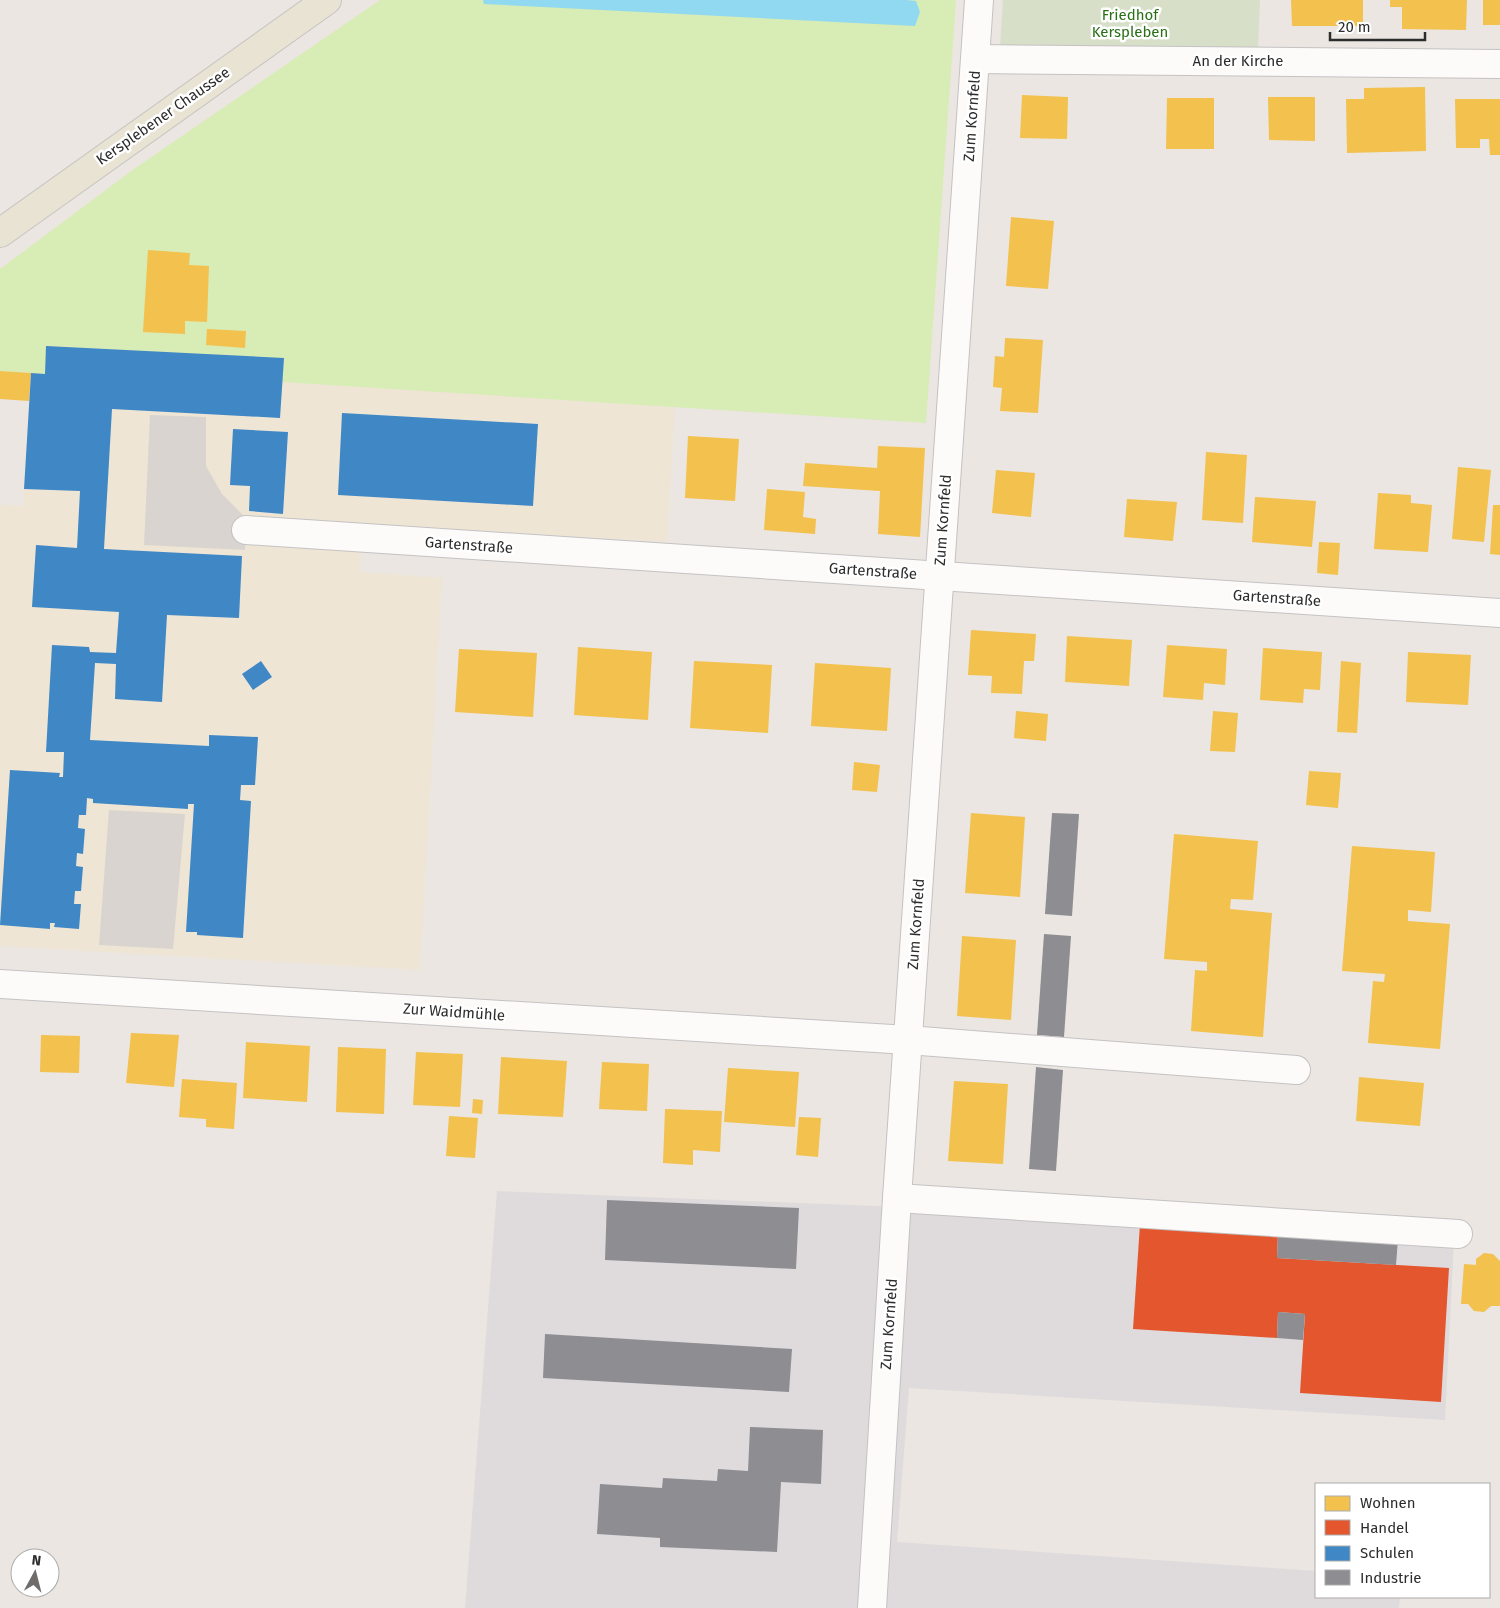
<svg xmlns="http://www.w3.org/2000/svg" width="1500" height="1608" font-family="'Fira Sans',sans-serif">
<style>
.industrial{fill:#dfdbdd}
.education{fill:#eee5d5}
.cemetery{fill:#d7dfc8}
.pitch{fill:#d8ecb5}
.plaza{fill:#d9d4d0}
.water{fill:#90d9f1}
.homes{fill:#f2c14e}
.shops{fill:#e4572e}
.schools{fill:#3f88c5}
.industry{fill:#8d8d92}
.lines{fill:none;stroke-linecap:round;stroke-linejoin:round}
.minor-casing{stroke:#c4c2c3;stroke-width:30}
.major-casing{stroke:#c6c4c2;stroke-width:30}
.minor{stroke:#fcfbfa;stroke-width:28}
.major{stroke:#e8e3d3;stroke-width:28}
.labels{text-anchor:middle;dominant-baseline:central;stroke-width:5;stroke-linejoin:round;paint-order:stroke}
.park-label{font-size:15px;fill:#297015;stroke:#fff}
.street-label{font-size:15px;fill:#2c2c2c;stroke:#fff}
</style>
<rect width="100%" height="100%" fill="#ebe6e1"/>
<polygon class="industrial" points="497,1191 924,1208 1454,1240 1445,1420 909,1388 897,1542 1316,1571 1316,1597 1400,1597 1399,1608 465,1608"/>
<polygon class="education" points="46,346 284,358 283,382 675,406 667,542 363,524 360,572 442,578 420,970 0,946 0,505 24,506 24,489 39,489"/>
<polygon class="cemetery" points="1003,0 1260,0 1258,47 1000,47"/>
<polygon class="pitch" points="380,0 956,0 926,423 282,382 283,359 47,346 45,374 0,371 0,269 134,169"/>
<g class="plaza">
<polygon points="150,415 206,417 206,466 222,494 247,519 245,550 144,545"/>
<polygon points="109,810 185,814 173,949 99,945"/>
</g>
<polygon class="water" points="483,0 906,0 916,1 920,12 915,26 484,4"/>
<g class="homes">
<polygon points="1291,0 1363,0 1363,26 1292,26"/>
<polygon points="1390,0 1467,0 1466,30 1402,29 1402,7 1390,7"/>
<rect x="1483" y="0" width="17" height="25"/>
<polygon points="1425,87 1426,151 1347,153 1346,99 1364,99 1364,88"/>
<polygon points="1022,95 1068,97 1067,139 1020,138"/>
<polygon points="1268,97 1315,97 1315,141 1269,140"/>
<polygon points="1167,98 1214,98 1214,149 1166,149"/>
<polygon points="1455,99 1500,99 1500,155 1490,155 1489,139 1480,139 1480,148 1456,148"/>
<polygon points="1011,217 1054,221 1048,289 1006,286"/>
<polygon points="148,250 190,253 189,265 209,266 207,322 185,321 185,334 143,332"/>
<polygon points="207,329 246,331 245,348 206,345"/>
<polygon points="1005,338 1043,340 1038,413 1000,411 1002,388 993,387 995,356 1004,357"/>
<polygon points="0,371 31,373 29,401 0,399"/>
<polygon points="688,436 739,439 735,501 685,498"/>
<polygon points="878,446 925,448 920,537 878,534 880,491 803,486 805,463 877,468"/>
<polygon points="1206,452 1247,455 1243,523 1202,520"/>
<polygon points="1458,467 1491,470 1484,542 1452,539"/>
<polygon points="996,470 1035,473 1031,517 992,513"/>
<polygon points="767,489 805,492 803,517 816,519 815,534 764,530"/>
<polygon points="1378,493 1411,495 1411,503 1432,505 1428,552 1374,549"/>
<polygon points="1255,497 1316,501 1312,547 1252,542"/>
<polygon points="1127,499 1177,502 1173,541 1124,537"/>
<polygon points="1493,505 1500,505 1500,555 1490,554"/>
<polygon points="1319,542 1340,543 1338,575 1317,573"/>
<polygon points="971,630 1036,634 1034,661 1024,661 1022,694 991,693 992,676 968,675"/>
<polygon points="1067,636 1132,640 1129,686 1065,682"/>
<polygon points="1167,645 1227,649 1225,685 1204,683 1203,700 1163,697"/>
<polygon points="578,647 652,652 648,720 574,715"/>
<polygon points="1263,648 1322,652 1320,690 1304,689 1303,703 1260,700"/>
<polygon points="459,649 537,653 533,717 455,712"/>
<polygon points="1408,652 1471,655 1468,705 1406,702"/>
<polygon points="694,661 772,665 768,733 690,728"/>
<polygon points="1341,661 1361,663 1357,733 1337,732"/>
<polygon points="815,663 891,668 887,731 811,726"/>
<polygon points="1016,711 1048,714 1046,741 1014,738"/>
<polygon points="1213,711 1238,713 1235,752 1210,751"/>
<polygon points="854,762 880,765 877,792 852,790"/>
<polygon points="1309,771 1341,773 1338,808 1306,805"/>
<polygon points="971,813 1025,817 1020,897 965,893"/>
<polygon points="1174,834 1258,841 1253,900 1231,899 1230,909 1272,913 1263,1037 1191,1031 1195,970 1207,971 1207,962 1164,959"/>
<polygon points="1352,846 1435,852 1431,912 1408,910 1408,921 1450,924 1440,1049 1368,1043 1373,981 1384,982 1385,974 1342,971"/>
<polygon points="962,936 1016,940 1011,1020 957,1016"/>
<polygon points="131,1033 179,1035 174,1087 126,1083"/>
<polygon points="41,1035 80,1036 79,1073 40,1072"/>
<polygon points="246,1042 310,1046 307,1102 243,1098"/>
<polygon points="338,1047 386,1049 384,1114 336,1112"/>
<polygon points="416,1052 463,1054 460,1107 413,1105"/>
<polygon points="501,1057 567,1061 563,1117 498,1114"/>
<polygon points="602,1062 649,1064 647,1111 599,1109"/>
<polygon points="728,1068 799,1072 795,1127 724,1122"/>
<polygon points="1359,1077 1424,1083 1420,1126 1356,1121"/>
<polygon points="182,1079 237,1083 234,1129 206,1127 206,1119 179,1117"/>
<polygon points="954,1081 1008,1084 1003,1164 948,1161"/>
<polygon points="473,1099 483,1100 482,1114 472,1113"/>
<polygon points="665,1109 722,1111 720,1152 693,1150 693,1165 663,1163"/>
<polygon points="449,1116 478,1118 475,1158 446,1156"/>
<polygon points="799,1117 821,1118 818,1157 796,1155"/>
<polygon points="1484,1253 1493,1254 1500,1261 1500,1306 1491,1306 1484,1312 1474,1311 1468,1304 1461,1304 1464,1264 1476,1265 1476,1259"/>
</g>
<polygon class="shops" points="1140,1224 1278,1233 1277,1258 1449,1268 1441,1402 1300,1393 1305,1314 1278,1312 1277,1338 1133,1329"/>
<g class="schools">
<polygon points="46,346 284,358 280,418 112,409 104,549 242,556 239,618 167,615 162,702 115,699 116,664 95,663 90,740 209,746 209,735 258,737 255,785 241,785 240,800 251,801 243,938 197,935 197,932 186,932 194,804 188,804 188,809 93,803 93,799 87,798 86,815 79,815 78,828 85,829 83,854 77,853 76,866 83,867 81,891 75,891 74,904 81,904 79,929 54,927 55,923 50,923 50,929 0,925 10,770 60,773 59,777 63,777 64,752 46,752 52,645 89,647 90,652 116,653 119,612 32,607 36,545 77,548 80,491 24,489 31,373 45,374"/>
<polygon points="342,413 538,424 533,506 338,495"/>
<polygon points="233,429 288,432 283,514 249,511 250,486 230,485"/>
<polygon points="261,661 272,677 253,690 242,674"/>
</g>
<g class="industry">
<polygon points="1052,813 1079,814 1072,916 1045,914"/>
<polygon points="1044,934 1071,936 1064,1037 1037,1035"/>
<polygon points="1036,1067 1063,1070 1056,1171 1029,1169"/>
<polygon points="607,1200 799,1208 796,1269 605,1260"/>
<polygon points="1278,1233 1398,1239 1396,1265 1277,1258"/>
<polygon points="1278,1312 1305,1314 1303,1340 1277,1338"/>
<polygon points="545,1334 792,1349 789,1392 543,1378"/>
<polygon points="750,1427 823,1430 821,1484 781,1482 777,1552 660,1547 660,1538 597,1534 600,1484 662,1488 663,1478 717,1481 718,1469 748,1471"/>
</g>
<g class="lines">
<g class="minor-casing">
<g id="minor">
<polyline points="976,59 1500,64"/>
<polyline points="246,530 1500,613"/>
<polyline points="0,984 908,1040 1296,1070"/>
<polyline points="897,1198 1458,1234"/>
<polyline points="872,1608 897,1198 979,0"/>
</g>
</g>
<g class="major-casing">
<polyline id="major" points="0,233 327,0"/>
</g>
<use href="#minor" class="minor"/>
<use href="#major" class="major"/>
</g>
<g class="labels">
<g class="park-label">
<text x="1130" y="15">Friedhof<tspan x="1130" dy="17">Kerspleben</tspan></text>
</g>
<g class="street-label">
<text x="1238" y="61">An der Kirche</text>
<text transform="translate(163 116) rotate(-35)">Kersplebener Chaussee</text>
<text transform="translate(972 116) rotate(-86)">Zum Kornfeld</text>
<text transform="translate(943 520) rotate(-86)">Zum Kornfeld</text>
<text transform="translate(469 545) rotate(4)">Gartenstraße</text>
<text transform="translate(873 571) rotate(4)">Gartenstraße</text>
<text transform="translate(1277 598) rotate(4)">Gartenstraße</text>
<text transform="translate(916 924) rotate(-86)">Zum Kornfeld</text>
<text transform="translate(454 1012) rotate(4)">Zur Waidmühle</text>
<text transform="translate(889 1324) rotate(-86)">Zum Kornfeld</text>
</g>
</g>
<rect x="1315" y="1483" width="175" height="115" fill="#ffffff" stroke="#ababab"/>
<rect x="1325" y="1496" width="25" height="15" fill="#f2c14e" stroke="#ababab"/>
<text x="1360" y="1508" font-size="15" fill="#2c2c2c">Wohnen</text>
<rect x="1325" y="1520" width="25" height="15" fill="#e4572e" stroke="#ababab"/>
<text x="1360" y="1533" font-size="15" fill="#2c2c2c">Handel</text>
<rect x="1325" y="1546" width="25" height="15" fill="#3f88c5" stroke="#ababab"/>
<text x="1360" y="1558" font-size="15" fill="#2c2c2c">Schulen</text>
<rect x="1325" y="1570" width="25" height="15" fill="#8d8d92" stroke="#ababab"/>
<text x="1360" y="1583" font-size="15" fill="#2c2c2c">Industrie</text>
<g transform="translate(35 1573) rotate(7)"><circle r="24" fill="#ffffff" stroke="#ababab"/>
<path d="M0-4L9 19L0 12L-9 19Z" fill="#6f6d6b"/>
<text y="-8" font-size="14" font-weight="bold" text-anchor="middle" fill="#2c2c2c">N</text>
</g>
<path d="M1330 32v8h95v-8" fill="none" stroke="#2c2c2c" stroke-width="2.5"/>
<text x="1338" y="32" font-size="15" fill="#2c2c2c" stroke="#ffffff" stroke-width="4" paint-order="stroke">20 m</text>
</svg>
